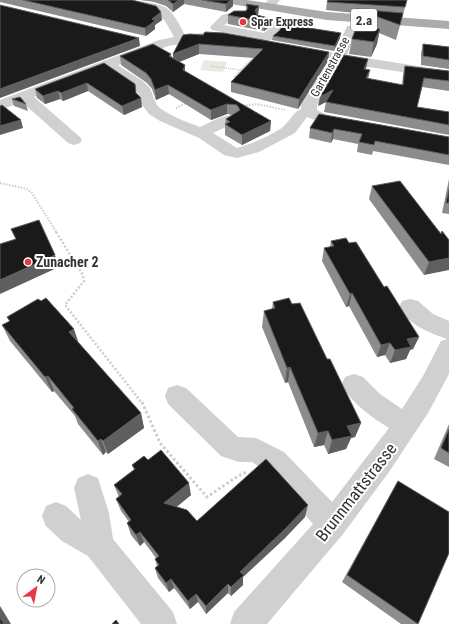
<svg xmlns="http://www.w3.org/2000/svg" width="449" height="624" font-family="'Roboto Condensed',sans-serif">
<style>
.green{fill:#e6ecdf}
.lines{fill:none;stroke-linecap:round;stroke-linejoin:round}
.path-far3{stroke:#cdcdcd;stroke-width:1.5;stroke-dasharray:1 1;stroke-linecap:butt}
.path-far2{stroke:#cdcdcd;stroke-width:2;stroke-dasharray:1.5 1.5;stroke-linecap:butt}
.path-far1{stroke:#cdcdcd;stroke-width:2.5;stroke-dasharray:2 2;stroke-linecap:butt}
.path{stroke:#cdcdcd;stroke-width:3;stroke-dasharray:2.5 2.5;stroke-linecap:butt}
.minor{fill:#d0d0d0;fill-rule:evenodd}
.major{fill:#ababab;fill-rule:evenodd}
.wall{fill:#8c8c8c}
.shaded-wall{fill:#5f5f5f}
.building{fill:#1a1a1a;stroke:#5f5f5f}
.poi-dot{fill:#e63946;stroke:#fff;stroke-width:1.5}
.labels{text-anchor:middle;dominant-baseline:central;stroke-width:4;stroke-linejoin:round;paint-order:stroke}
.far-poi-label{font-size:12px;font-weight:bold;fill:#333;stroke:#fff;text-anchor:start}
.far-street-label{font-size:12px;fill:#333;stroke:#fff}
.shield{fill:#fff;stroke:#707070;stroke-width:1}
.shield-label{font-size:13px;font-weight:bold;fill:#333}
.poi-label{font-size:14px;font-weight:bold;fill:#333;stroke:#fff;text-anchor:start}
.near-street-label{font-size:17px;fill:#333;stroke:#fff}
</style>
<rect width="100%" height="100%" fill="#fff"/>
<polygon class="green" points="204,60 227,62 223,72 200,70"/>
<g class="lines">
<g class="path-far3">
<polyline points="210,66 241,70"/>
<polyline points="238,78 234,77 254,56"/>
</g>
<g class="path-far2">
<polyline points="243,106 257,104 285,110"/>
<polyline points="176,108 188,102"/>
<polyline points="0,183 27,189 32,193 57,233"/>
</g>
<polyline class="path-far1" points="56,232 83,275 84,281 65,305 142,403"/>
<polyline class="path" points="142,402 160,443 207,497 238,476 247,472"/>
<g class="minor">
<path d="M115,0C130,0 151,1 165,7C174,12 180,26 185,35L211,32L215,33L217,36L215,39L168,46L118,65C127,72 141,78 149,87C154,94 153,102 160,108C172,117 187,122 200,127C211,122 224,113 236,116L239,119L236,122L213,133L237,148C249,145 274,134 283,127C290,121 293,112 301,109V105L330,60L293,54L291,51L293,48L298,47L335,53L347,26H355L357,29L347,55L449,71V79L342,63L317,105V110L327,115L330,118L327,121L322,123L307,117L295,133L259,152L237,158L224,155L199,138L160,121L149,114L139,101L137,91L106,70L34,97L80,137L82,140L80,143L74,145L68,143L22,102L0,110V100L159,40L174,37L165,21L157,13L117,2Z"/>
<path d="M268,0H280C275,6 272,12 264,9L262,7Z"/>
<polygon points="236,12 244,13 246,16 244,19 233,19 224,25 264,33 271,27 258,23 256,20 258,17 262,16 281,22 283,28 271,40 267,41 216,31 212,30 210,27 222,15"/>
<path d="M410,299L418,301L433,314L449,321V374L428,413L389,472L343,534L267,624H230L234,612L313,524L264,470L252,462H239L221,456L168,404L165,396L168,388L177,385L186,388L238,437L256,438L284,452L332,502L389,428C370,416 352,404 342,384L345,377L354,374L363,377L380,394L402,409L423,376L441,341L447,339C429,333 408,324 399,307L402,301Z"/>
<polygon points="88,474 98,478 109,513 113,539 173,612 177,624 141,624 88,556 62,541 46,526 42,516 46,506 56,502 66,506 81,520 74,488 78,478"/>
</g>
<polygon class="major" points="219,0 247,0 327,12 449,21 449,29 327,20 225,3 221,2"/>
</g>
<g class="wall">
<polygon points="0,0 132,0 162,20 155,25 155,29 146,36 0,2"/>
<polygon points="140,0 233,0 233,6 226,12 184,4 173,12 166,6 154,2"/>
<polygon points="407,0 396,40 379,33 377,44 371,57 349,54 352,39 359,26 353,23 355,13 326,10 327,2"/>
<polygon points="246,4 259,6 258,15 268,18 268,28 264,31 228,24 228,15 246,11"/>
<polygon points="183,35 329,52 328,61 298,109 231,92 231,82 254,58 199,54 179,62 185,72 271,121 270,131 242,145 225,135 225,124 226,119 232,115 227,114 211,120 169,94 156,100 152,89 147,83 121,65 120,56 171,54 172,57 173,58 173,54"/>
<polygon points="273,36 340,38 334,51 272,40"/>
<polygon points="423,44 449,47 449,69 421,65 421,53"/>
<polygon points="368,59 366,69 368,79 402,85 403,75 405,66 449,71 449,91 422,87 417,107 449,112 449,135 324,112 326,102 318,106"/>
<polygon points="104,63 136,93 142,107 124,115 88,91 63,101 60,99 45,104 37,98 35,89"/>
<polygon points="12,99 26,104 28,111 14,106"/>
<polygon points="319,114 449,137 449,165 373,151 372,155 357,152 358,144 333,139 331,143 309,138 310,128"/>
<polygon points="449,179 449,214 442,213"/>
<polygon points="372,186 441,233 442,231 449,240 424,275 369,199"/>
<polygon points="331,241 349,243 384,287 419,337 413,349 410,350 406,359 390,363 385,355 377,357 349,306 346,307 322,261 324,248 330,247"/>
<polygon points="273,302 292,304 327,359 361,423 355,437 351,438 346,449 328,454 324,445 314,447 288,382 285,383 262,327 264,311 272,309"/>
<polygon points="7,317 79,343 141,413 144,428 108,454 106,452 103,455 78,424 75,416 54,391 52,392 10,341 2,325 9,321"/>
<polygon points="449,424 449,467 434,459"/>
<polygon points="148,460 191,495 176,507 197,521 305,517 284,539 243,577 243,585 231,596 228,593 206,614 198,602 190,609 174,588 169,592 158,578 155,568 157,566 155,559 156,558 144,542 140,546 131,535 127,523 129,522 121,511 116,499 119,497 114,485 134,470 132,465"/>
<polygon points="398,481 418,624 401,624 342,582"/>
</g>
<g class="shaded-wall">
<polygon points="179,0 184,0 184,4 173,12 173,4"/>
<polygon points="231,0 233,0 233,6 226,12 226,4"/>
<polygon points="259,6 258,15 255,19 255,10"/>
<polygon points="161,12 162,20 155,25 155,29 146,36 145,28 152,19"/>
<polygon points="268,18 268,28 264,31 264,22"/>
<polygon points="380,29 377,44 371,57 374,42"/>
<polygon points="341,33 340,38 334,51 335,46"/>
<polygon points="139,38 140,46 0,98 0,89"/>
<polygon points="199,44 199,54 174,64 173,54"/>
<polygon points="329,52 328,61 298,109 299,99"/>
<polygon points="368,59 366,68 362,78 364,69"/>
<polygon points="185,65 185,75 183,70"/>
<polygon points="370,70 368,79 366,78"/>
<polygon points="87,83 88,91 63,101 61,93"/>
<polygon points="168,85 169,94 156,100 155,90"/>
<polygon points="333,90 332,99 318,106 320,97"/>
<polygon points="58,91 60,99 45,104 43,96"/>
<polygon points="141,98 142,107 124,115 122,106"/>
<polygon points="227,104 227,114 211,120 211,110"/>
<polygon points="21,120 23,128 0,135 0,126"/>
<polygon points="271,121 270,131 242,145 242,135"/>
<polygon points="334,129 333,139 331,143 332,133"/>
<polygon points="55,255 59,267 0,294 0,280"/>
<polygon points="449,258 449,270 424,275 429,262"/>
<polygon points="352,293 349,306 346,307 350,294"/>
<polygon points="74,329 79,344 69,332"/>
<polygon points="419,337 413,349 410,350 406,359 390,363 395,350 407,339"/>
<polygon points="390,343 385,355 377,357 381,345"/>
<polygon points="290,367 288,382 285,383 287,368"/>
<polygon points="48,376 54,391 52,392 45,377"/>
<polygon points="141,413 144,428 108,454 103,441"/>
<polygon points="361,423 355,437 351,438 346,449 328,454 332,440 347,426"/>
<polygon points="328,431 324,445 314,447 318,433"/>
<polygon points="101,439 106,452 103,455 98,441"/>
<polygon points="189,483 191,495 167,515 164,503"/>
<polygon points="308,505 305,517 284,539 243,577 243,585 231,596 231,587 240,572"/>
<polygon points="140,532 144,542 140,546 136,535"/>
<polygon points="171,579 174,588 169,592 166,583"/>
<polygon points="228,584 228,593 206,614 206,606"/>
<polygon points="196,594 198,602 190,609 188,601"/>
<polygon points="0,606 11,624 4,624 0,617"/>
</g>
<g class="building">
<polygon points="23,0 132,0 156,6 161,12 152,19 155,21 145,28"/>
<polygon points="168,0 179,0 173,4"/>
<polygon points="202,0 231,0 226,4"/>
<polygon points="328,0 407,0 405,7 327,2"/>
<polygon points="246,4 259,6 255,10 257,15 268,18 264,22 228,15 234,11 246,11 248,8"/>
<polygon points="0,5 139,38 0,89"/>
<polygon points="356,9 403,13 400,25"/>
<polygon points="284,24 341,33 335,46 273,36 279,31"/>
<polygon points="357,25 380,29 374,42 352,39"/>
<polygon points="205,32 224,33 329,52 299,99 231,82 263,49 199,44 173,54 183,35 190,34 203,35"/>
<polygon points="153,44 171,54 169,56 185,65 183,70 271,121 242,135 225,124 230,122 226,119 240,110 237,105 227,104 211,110 168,85 155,90 151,79 146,73 120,56"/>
<polygon points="423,44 449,47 449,60 423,56"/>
<polygon points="344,55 368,59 364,69 370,70 366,78 403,85 405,66 449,71 449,81 424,78 417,107 449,112 449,125 326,102 333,90 320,97"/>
<polygon points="104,63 135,84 136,93 141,98 122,106 87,83 61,93 58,91 43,96 35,89"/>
<polygon points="20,97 26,104 12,99"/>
<polygon points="2,105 21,120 0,126 0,106"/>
<polygon points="319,114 449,137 449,155 375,141 374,145 359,142 362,134 334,129 332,133 310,128"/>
<polygon points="400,181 441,234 442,231 449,240 449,258 429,262 372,186"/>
<polygon points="449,189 449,203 446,203"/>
<polygon points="39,220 55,255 0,280 0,244 16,239 11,229"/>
<polygon points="346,238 349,243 356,242 384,287 387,286 419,337 407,339 411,347 395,350 390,343 381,345 352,293 350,294 324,248 334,246 331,241"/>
<polygon points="46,298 74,329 69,332 141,413 103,441 101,439 98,441 72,409 74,408 48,376 45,377 2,325 10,321 7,317 38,299 41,301"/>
<polygon points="289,298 292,304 300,303 327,359 330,359 361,423 347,426 352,436 332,440 328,431 318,433 290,367 287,368 264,311 275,308 273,302"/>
<polygon points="449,429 449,453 441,448"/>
<polygon points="161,450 189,483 164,503 187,510 197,521 266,459 308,505 286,528 240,572 244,575 231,587 228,584 206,606 196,594 188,601 171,579 166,583 155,568 159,565 155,559 159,556 140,532 136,535 127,523 131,520 116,499 122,494 114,485 135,469 132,465 144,456 148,460"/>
<polygon points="398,481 449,512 449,553 418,624 347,575"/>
<polygon points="0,617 4,624 0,624"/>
<polygon points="116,620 119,624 112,624"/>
</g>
<g class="poi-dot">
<circle cx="243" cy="22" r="4"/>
<circle cx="28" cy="262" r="4"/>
</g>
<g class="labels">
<g class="far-poi-label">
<text x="251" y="22">Spar Express</text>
</g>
<g class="far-street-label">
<text transform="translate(330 67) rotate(-61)">Gartenstrasse</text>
</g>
<rect class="shield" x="351" y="9" width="26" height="22" rx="3"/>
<g class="shield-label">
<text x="364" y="20">2.a</text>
</g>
<g class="poi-label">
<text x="36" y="262">Zunacher 2</text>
</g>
<g class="near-street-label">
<text transform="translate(356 492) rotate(-52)">Brunnmattstrasse</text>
</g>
</g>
<g transform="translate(36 588) rotate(32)"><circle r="19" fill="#ffffff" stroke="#adadad"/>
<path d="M0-3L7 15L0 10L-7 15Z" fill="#e63946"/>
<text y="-6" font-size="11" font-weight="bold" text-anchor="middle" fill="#333333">N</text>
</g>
</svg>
